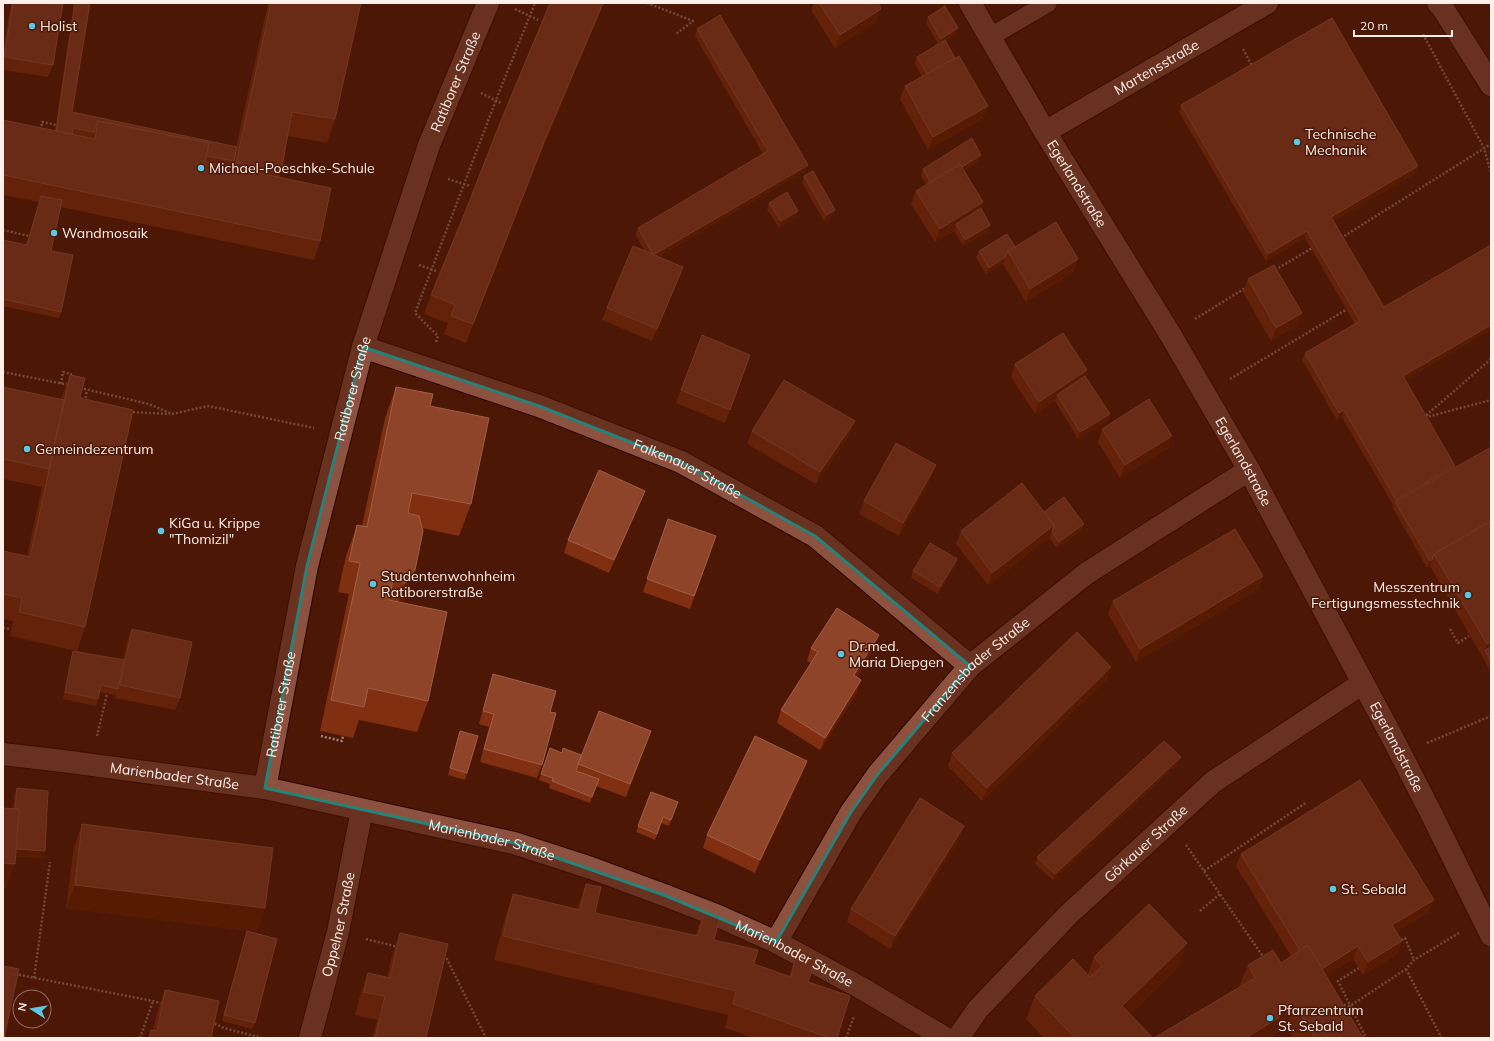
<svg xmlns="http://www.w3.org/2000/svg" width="1494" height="1041" font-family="Mulish,sans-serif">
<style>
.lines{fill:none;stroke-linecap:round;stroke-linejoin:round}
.lane-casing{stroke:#2a0400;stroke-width:20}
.street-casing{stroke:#2a0400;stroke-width:24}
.path{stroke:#a48277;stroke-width:2.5;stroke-dasharray:2 2;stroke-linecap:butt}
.lane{stroke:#8d513f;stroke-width:18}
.street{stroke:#8d513f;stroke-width:22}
.wall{fill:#802f10}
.shaded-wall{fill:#651d02}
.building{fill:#8d4428;stroke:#9f5f46}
.marked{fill:none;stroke:#27827a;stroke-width:3;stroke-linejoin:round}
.poi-dot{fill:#5ac8e5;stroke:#4c1705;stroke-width:1.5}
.labels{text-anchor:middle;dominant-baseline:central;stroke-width:3;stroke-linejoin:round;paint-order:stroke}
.poi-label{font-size:14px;fill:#fff0eb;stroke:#4c1705;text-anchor:start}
.street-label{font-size:14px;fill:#fff0eb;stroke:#4c1705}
</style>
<rect width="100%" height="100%" fill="#4c1705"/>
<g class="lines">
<g class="lane-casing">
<polyline id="lane" points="990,37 1048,3"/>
</g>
<g class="street-casing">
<g id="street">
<path id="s1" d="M970,3L1045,132L1170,334L1249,470L1391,735L1431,813L1491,935"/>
<polyline points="1438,3 1442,7 1491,85"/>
<path id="s2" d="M1045,132L1267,3"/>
<path id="s3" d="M363,347L539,406L681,462L815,536L970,666"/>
<path id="s4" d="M3,754L63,761L265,788L514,843L591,868L664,895L716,915L776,942L863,989L945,1038"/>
<path id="s5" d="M265,788L307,566L363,347L429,145L488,3"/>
<path id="s6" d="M776,942L851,812L878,774L970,666L1087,573L1249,470"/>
<path id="s7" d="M310,1038L338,932L362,810"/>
<path id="s8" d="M958,1038L978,1009L1069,914L1213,782L1363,683"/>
</g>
</g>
<g class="path">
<polyline points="647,3 693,21 676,34"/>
<polyline points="515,9 538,20"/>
<polyline points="1423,34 1484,148 1491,173"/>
<polyline points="1243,49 1252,66"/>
<polyline points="481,93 501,103"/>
<polyline points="41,130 42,122 56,125"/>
<polyline points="448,179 470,186"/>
<polyline points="3,230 29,236"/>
<polyline points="1341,238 1491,144"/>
<polyline points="419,265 436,271"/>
<polyline points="1275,270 1314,247"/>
<polyline points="1195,319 1247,287"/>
<polyline points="436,342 438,336 415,313 496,100 535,3"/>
<polyline points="1491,359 1423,418 1491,400"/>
<polyline points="3,372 69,385"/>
<polyline points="1230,379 1349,308"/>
<polyline points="61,384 63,372 71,374 70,378"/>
<polyline points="80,388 149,404 172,414 208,406 314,428"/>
<polyline points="85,402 87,390"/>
<polyline points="129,412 170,414"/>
<polyline points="3,628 11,629"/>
<polyline points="1450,629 1458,643 1469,636"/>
<polyline points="97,736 107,694"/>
<polyline points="321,736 342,741 343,736"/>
<polyline points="1427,743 1491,716"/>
<polyline points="1186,845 1264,958"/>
<polyline points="1204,871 1307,802"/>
<polyline points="1200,911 1220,894"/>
<polyline points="366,939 398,947"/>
<polyline points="1398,942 1405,938 1414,960"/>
<polyline points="442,958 447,959 486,1038"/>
<polyline points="1359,968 1338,981 1366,1038"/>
<polyline points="1406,969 1441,1037 1437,1038"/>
<polyline points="15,974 153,1001 163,1004"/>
<polyline points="34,978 50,862"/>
<polyline points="1340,1004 1350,1006 1406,969 1414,960 1459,933"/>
<polyline points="211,1022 224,1028 262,1038"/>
<polyline points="140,1038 153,1001"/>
<polyline points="846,1038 854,1016"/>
</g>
<use href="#lane" class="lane"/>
<use href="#street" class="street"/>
</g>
<g class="wall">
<polygon points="11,3 63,3 53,65 48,77 3,70 3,50"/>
<polygon points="74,3 90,3 72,112 236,147 268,3 361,3 335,119 327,143 288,136 281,172 279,178 320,241 314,260 61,207 51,251 61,312 59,318 3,306 3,240 26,245 39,202 3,195 3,120 55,131"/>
<polygon points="550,3 604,3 538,160 466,343 444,334 448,323 424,314 431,295 466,210"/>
<polygon points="814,3 878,3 877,21 835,48 811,10"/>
<polygon points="928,17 958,28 956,35 945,41 983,118 928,150 900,99 905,86 922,77 915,63 917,57 938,44 926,23"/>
<polygon points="697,29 805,171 658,257 683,267 678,280 652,341 602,320 607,308 645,252 635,234 638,228 763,154 695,36"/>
<polygon points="1181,105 1418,166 1416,173 1334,221 1384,307 1491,245 1491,330 1405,380 1454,468 1491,447 1491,672 1430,566 1427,568 1393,508 1394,507 1342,417 1337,420 1302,360 1305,353 1355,324 1305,238 1266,261 1179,112"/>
<polygon points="979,161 964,171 983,202 981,208 988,232 963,246 954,231 935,242 911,204 916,191 926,185 921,176 923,169"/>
<polygon points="804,176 835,210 832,216 824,221 802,183"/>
<polygon points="769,203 798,211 796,217 779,228 767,209"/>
<polygon points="1015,247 1078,259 1073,272 1026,302 1003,264 986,274 976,258 979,251"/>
<polygon points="1248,279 1302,313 1297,325 1271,341 1243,292"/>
<polygon points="750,355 725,423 676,403 681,390"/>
<polygon points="1015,364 1087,370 1085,376 1110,414 1108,421 1078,439 1055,401 1035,414 1011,377"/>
<polygon points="70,375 80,398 85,627 77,651 10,636 13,621 3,619 3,551 27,556 42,487 3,479 3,387 61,399"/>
<polygon points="396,387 430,406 471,504 459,536 422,528 404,601 402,603 428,701 417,732 359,720 353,738 320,731 349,594 338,592 346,556 357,525 362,526 385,418"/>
<polygon points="1102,429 1168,448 1120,478 1098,442"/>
<polygon points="752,431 850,434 816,484 747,444"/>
<polygon points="931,478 899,536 859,514 864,501"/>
<polygon points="640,503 609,573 564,553 568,540"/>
<polygon points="1044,512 1082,530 1057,548 1049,538 988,585 956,544 961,531"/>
<polygon points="668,519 716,536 690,609 643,592"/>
<polygon points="957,559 955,566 938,594 911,578 913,571"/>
<polygon points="1263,576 1259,589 1136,662 1108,614 1113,601"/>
<polygon points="132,629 180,698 175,710 115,698 116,695 100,692 96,706 63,699 71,657 73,651 123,660 127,642"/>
<polygon points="811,648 874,648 857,677 857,692 820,750 777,723 781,710 811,663 807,661"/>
<polygon points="1111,667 1106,680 982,801 948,766 952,753"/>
<polygon points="493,674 550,712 542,765 537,778 480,762 489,727 479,724 489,687"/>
<polygon points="599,711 651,731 626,797 596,786 590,803 549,788 550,784 539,780 550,748 576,771"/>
<polygon points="460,731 467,773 465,780 448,775"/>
<polygon points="1181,757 1178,764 1053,880 1035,864 1037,857"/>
<polygon points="802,774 755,873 703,848 707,835"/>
<polygon points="17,788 45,851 42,858 15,856 6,888 3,887 3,808 13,808 14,795"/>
<polygon points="651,792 678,802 669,826 661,823 655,840 636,832"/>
<polygon points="82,824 257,932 66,908 74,847"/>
<polygon points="964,826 960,838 890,949 847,922 851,909"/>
<polygon points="1241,854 1429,912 1396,932 1402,941 1397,954 1363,975 1353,959 1326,976 1363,1038 1293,1038 1286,1027 1274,1035 1273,1038 1154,1038 1239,987 1248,965 1281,963 1291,956 1236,866"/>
<polygon points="586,884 595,913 695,936 704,913 714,940 754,964 789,976 798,948 808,982 837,1038 754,1038 725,1028 728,1015 494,960 505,918 513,894 577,909"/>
<polygon points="247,931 255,1023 252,1029 222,1021 245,937"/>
<polygon points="400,933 426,1038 372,1038 377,1020 355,1015 360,996 368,973 387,977 392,956"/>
<polygon points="1187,943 1179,966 1130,1014 1153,1038 1044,1038 1026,1019 1035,996 1088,974 1094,957"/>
<polygon points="165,990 211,1038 148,1038 151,1030 153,1030 157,1013"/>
</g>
<g class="shaded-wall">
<polygon points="603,3 604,3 538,160 466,343 544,142"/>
<polygon points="881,9 877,21 835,48 840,35"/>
<polygon points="958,28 956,35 938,45 941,39"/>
<polygon points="988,106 983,118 928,150 933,137"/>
<polygon points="981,155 979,161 930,192 932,185"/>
<polygon points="808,165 805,171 651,261 653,255"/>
<polygon points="1418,166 1416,173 1329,224 1331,217"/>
<polygon points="983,202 979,215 956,224 954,231 935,242 940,229"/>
<polygon points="835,210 832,216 824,221 826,215"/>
<polygon points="798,211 796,217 779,228 781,221"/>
<polygon points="990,225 988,232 963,246 965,240"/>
<polygon points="1307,231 1305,238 1266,261 1268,254"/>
<polygon points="1005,257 1003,264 986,274 989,268"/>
<polygon points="1078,259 1073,272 1026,302 1030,289"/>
<polygon points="683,267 678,280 652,341 657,329"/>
<polygon points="1302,313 1297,325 1271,341 1276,328"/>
<polygon points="1491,325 1491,330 1401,383 1403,376"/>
<polygon points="1087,370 1082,383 1057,395 1055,401 1035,414 1039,402"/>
<polygon points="1344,410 1342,417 1337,420 1339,413"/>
<polygon points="1110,414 1108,421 1078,439 1080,432"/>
<polygon points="855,421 850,434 816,484 820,472"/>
<polygon points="1172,436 1168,448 1120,478 1125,465"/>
<polygon points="936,465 931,478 899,536 903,523"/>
<polygon points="1455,466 1453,473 1395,502 1393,507 1396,500"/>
<polygon points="645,491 640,503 609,573 614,560"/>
<polygon points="1084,524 1082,530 1057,548 1059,542"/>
<polygon points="1054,525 1050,538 988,585 992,573"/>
<polygon points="957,559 955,566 938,594 940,587"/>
<polygon points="1432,560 1430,566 1427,568 1430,561"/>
<polygon points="415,570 404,601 394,614 405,583"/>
<polygon points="1263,576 1259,589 1136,662 1140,649"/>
<polygon points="879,635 874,648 850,688 854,675"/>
<polygon points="1491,642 1491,652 1485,650 1482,657 1487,644"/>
<polygon points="1111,667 1106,680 982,801 987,788"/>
<polygon points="861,680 857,692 820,750 825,738"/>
<polygon points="1181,757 1178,764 1053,880 1055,874"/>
<polygon points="807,761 802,774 755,873 760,860"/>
<polygon points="964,826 960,838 890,949 895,936"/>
<polygon points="12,849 45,851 42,858 9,856"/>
<polygon points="3,863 15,864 6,888 3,887"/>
<polygon points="75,885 265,908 257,932 66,908"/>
<polygon points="1434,900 1429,912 1387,938 1392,925"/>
<polygon points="1402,941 1397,954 1363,975 1368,962"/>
<polygon points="1187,943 1179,966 1113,1030 1122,1006"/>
<polygon points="1358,946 1353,959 1310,987 1314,974"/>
<polygon points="1295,1004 1286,1027 1274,1035 1273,1038 1246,1038 1278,1014"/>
</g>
<g class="building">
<polygon points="13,3 63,3 53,65 4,57"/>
<polygon points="75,3 90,3 72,112 237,147 234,161 206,156 209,143 98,121 94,132 73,128 72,134 56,131"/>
<polygon points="271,3 361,3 335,119 292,112 281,172 236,163"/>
<polygon points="550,3 603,3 544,142 473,324 451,316 455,305 431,295 466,210 500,123"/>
<polygon points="819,3 878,3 881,9 840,35"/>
<polygon points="945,6 958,28 941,39 928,17"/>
<polygon points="720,15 808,165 653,255 638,228 768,151 697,29"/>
<polygon points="1332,18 1418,166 1331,217 1384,307 1491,245 1491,325 1403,376 1455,466 1396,500 1344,410 1339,413 1305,353 1360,321 1307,231 1268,254 1181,105"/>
<polygon points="945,40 955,58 927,74 917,57"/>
<polygon points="959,56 988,106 933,137 905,86"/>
<polygon points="3,120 95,139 98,121 209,143 205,162 331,188 320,241 3,175"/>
<polygon points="972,138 981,155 962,167 960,164 930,182 923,169"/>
<polygon points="960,164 983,202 940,229 916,191"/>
<polygon points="813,171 835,210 826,215 804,176"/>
<polygon points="787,192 798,211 781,221 769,203"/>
<polygon points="41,196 62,200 51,251 73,255 61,312 3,299 3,240 27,245"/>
<polygon points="981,208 990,225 965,240 956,224"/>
<polygon points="1056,222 1078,259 1030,289 1008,251"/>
<polygon points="1007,234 1015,247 1008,251 1005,257 989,268 979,251"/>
<polygon points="633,246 683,267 657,329 607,308"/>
<polygon points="1274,265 1302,313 1276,328 1248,279"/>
<polygon points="1063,333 1087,370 1039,402 1015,364"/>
<polygon points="702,335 750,355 730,410 681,390"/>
<polygon points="70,375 85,378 80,398 133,410 85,627 19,612 22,598 3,594 3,551 30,557"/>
<polygon points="1085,376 1110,414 1080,432 1057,395"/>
<polygon points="784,380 855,421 820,472 752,431"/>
<polygon points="3,387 64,400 49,469 3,459"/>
<polygon points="396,387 433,394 430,406 489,418 471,504 412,493 408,513 419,516 423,531 415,570 405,583 393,580 389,600 447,612 428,701 368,688 364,707 331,700 360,563 349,561 357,525 367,527"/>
<polygon points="1149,399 1172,436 1125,465 1102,429"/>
<polygon points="896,443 936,465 903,523 864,501"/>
<polygon points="1491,447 1491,521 1434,554 1432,560 1430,561 1395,502"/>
<polygon points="599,470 645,491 614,560 568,540"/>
<polygon points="1022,483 1054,525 992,573 961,531"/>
<polygon points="1064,497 1084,524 1059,542 1052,532 1054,525 1044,512"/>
<polygon points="668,519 716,536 694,596 647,579"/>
<polygon points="1491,521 1491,642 1487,644 1434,554"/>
<polygon points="1235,529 1263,576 1140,649 1113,601"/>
<polygon points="930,543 957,559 940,587 913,571"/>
<polygon points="837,608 879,635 854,675 861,680 825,738 781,710 818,652 811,648"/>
<polygon points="132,629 192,642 180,698 120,685"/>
<polygon points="1077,632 1111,667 987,788 952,753"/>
<polygon points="1491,647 1491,662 1485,650"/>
<polygon points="73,651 124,660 118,689 101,685 98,699 65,692"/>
<polygon points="493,674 556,691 550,712 556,713 542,765 484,749 494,714 483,711"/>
<polygon points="599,711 651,731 630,784 578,764"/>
<polygon points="460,731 478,736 467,773 450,768"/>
<polygon points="755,736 807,761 760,860 707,835"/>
<polygon points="1164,741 1181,757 1055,874 1037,857"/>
<polygon points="550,748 562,753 563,748 581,755 576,771 599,779 592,797 552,781 553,778 541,774"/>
<polygon points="1360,780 1434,900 1392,925 1402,941 1368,962 1358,946 1322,969 1308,945 1300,951 1241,854"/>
<polygon points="17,788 48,791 45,851 16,849 19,809 15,809"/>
<polygon points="651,792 678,802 671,820 663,817 657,834 638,826"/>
<polygon points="920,798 964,826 895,936 851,909"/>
<polygon points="3,808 19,809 15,864 3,863"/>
<polygon points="82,824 273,848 265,908 75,885"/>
<polygon points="586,884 601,887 595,913 698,936 704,913 720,917 714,940 758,950 754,964 791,977 798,948 817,957 808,982 850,996 837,1038 830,1038 733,1004 736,991 503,936 513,894 580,910"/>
<polygon points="1149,904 1187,943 1122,1006 1153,1038 1075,1038 1035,996 1073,959 1090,977 1102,966 1094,957"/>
<polygon points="247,931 277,939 255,1023 224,1015"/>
<polygon points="400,933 448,944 426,1038 375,1038 385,996 364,992 368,973 390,978"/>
<polygon points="1308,945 1363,1038 1315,1038 1295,1004 1278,1014 1280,1017 1246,1038 1154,1038 1255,978 1248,965 1273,950 1281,963"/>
<polygon points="3,966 19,969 4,1038 3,1038"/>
<polygon points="165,990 219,1001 211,1038 149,1038 151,1030 157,1031"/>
</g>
<path d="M0 0H1494V1041H0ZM363,347L539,406L681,462L815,536L970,666L878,774L851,812L776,942L664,895L514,843L265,788L307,566Z" fill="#4c1705" fill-opacity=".55" fill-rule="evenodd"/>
<path class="marked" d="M363,347L539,406L681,462L815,536L970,666L878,774L851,812L776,942L664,895L514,843L265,788L307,566Z"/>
<g class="poi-dot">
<circle cx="32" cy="26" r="4"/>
<circle cx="1297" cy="142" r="4"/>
<circle cx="201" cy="168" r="4"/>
<circle cx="54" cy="233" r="4"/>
<circle cx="27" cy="449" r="4"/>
<circle cx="161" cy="531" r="4"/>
<circle cx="373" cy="584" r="4"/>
<circle cx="1468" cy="595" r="4"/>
<circle cx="841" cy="654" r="4"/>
<circle cx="1333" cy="889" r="4"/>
<circle cx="1270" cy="1018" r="4"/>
</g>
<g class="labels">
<g class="poi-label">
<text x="40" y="26">Holist</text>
<text x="1305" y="134">Technische<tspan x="1305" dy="16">Mechanik</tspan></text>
<text x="209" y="168">Michael-Poeschke-Schule</text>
<text x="62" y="233">Wandmosaik</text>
<text x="35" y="449">Gemeindezentrum</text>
<text x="169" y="523">KiGa u. Krippe<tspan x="169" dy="16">"Thomizil"</tspan></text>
<text x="381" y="576">Studentenwohnheim<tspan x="381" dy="16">Ratiborerstraße</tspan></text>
<text x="1460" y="587" text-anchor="end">Messzentrum<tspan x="1460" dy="16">Fertigungsmesstechnik</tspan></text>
<text x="849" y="646">Dr.med.<tspan x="849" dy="16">Maria Diepgen</tspan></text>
<text x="1341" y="889">St. Sebald</text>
<text x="1278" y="1010">Pfarrzentrum<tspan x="1278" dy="16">St. Sebald</tspan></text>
</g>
<g class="street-label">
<text stroke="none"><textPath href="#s2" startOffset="129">Martensstraße</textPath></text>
<text stroke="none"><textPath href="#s5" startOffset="733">Ratiborer Straße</textPath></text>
<text stroke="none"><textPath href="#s1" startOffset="210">Egerlandstraße</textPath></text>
<text stroke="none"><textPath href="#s5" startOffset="409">Ratiborer Straße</textPath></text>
<text stroke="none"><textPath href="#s1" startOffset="534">Egerlandstraße</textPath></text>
<text stroke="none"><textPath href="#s3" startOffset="347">Falkenauer Straße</textPath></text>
<text stroke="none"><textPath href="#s6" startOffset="340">Franzensbader Straße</textPath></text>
<text stroke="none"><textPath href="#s5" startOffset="85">Ratiborer Straße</textPath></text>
<text stroke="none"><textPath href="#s1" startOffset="858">Egerlandstraße</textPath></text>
<text stroke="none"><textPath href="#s4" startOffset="173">Marienbader Straße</textPath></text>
<text stroke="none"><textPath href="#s4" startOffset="497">Marienbader Straße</textPath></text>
<text stroke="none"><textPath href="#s8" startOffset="271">Görkauer Straße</textPath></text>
<text stroke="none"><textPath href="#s7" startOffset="117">Oppelner Straße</textPath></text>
<text stroke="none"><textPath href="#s4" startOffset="821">Marienbader Straße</textPath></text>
</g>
</g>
<rect width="1494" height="1041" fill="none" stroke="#fff0eb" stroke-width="8"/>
<g transform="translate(32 1009) rotate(282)"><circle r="19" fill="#4c1705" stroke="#946e61"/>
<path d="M0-3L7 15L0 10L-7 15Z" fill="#5ac8e5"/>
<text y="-6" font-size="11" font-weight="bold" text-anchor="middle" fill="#fff0eb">N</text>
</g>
<path d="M1354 30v6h98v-6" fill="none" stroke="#fff0eb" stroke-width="2"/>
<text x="1360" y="30" font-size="12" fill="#fff0eb" stroke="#4c1705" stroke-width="3" paint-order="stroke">20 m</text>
</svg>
